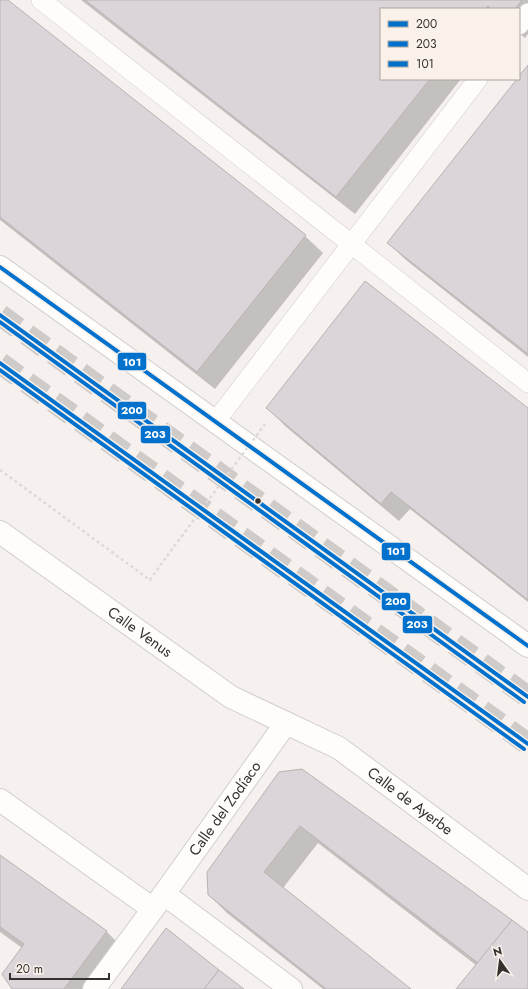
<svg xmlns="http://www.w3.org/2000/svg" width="528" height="989" font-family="Jost,sans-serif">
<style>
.shadow{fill:#0003}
.building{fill:#dbd4d9;stroke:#b7b4b4}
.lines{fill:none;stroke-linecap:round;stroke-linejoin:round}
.highway-tunnel{stroke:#cfcbc8;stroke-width:22;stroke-dasharray:22 11;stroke-linecap:butt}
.lane-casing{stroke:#d1cecb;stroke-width:20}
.street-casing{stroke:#d1cecb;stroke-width:24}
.secondary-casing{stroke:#d1cecb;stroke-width:24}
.path{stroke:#dcdbda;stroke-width:2.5;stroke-dasharray:3 3;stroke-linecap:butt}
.lane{stroke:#fefdfc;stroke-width:19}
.street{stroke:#fefdfc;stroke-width:22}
.secondary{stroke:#fefdfc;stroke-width:22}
.path-bridge{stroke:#dcdbda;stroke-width:2.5;stroke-dasharray:3 3;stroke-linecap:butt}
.bus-1-casing{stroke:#f9f1ea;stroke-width:7}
.bus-2-casing{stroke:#f9f1ea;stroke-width:7}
.bus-3-casing{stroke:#f9f1ea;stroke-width:7}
.bus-1{stroke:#0072ce;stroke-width:4}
.bus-2{stroke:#0072ce;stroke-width:4}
.bus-3{stroke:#0072ce;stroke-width:4}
.bus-dot{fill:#34322f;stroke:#f9f1ea;stroke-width:1.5}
.labels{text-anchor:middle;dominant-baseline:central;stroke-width:3;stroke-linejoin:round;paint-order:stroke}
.street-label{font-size:15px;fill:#34322f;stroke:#f9f1ea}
.line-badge{stroke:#f9f1ea;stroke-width:1.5}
.badge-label{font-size:11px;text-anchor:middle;font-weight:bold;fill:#fff}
</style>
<rect width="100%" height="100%" fill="#f6f1ee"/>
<g class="shadow">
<polygon points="0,0 6,0 305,236 323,253 215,389 0,220"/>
<polygon points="81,0 528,0 528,34 525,38 519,33 519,9 381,9 381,79 461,79 355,214"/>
<polygon points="528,66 528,357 406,260 388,243"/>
<polygon points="268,408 528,409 528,602 410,509 399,521 285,426"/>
<polygon points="280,773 528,934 528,989 458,989 477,966 318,843 283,888 409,989 323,989 227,913 209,895"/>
<polygon points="0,856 106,931 126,951 99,989 14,989 22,948 0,932"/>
</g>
<g class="building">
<polygon points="0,0 8,0 306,235 197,372 0,217"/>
<polygon points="85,0 522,0 515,9 491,9 488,6 485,9 381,9 381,79 430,79 336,197"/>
<polygon points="528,65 528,354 387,243 517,79 519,79 519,76"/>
<polygon points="365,281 528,408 528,600 391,492 381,504 266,408"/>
<polygon points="302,769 512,920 478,963 300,826 264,872 411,989 326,989 208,895 207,872 279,772"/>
<polygon points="0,855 107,931 64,989 12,989 2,974 24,944 0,927"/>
<polygon points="512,920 528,932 528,989 456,989"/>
<polygon points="166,928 219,970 204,989 121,989"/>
<polygon points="219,970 244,989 204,989"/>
</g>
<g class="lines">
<g class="highway-tunnel">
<polyline points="0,315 528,697"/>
<polyline points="0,363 528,744"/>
</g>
<g class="lane-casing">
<g id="lane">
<polyline points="41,0 528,383"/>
<polyline points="519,25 528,13"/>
<polyline points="215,422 478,79"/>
</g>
</g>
<g class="street-casing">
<g id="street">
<path id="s1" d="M0,532L231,697L339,748L528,889"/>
<polyline points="0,800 153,909"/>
<polyline points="164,894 291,989"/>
<path id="s2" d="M94,989L164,894L286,723"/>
</g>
</g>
<g class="secondary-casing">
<polyline id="secondary" points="0,267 528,646"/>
</g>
<polyline class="path" points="0,470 150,580 167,556"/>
<use href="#lane" class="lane"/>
<use href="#street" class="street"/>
<use href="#secondary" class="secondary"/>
<polyline class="path-bridge" points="167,556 265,424"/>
<g class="bus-1-casing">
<g id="bus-1">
<polyline points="0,315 528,697"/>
<polyline points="0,363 528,744"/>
</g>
</g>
<g class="bus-2-casing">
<g id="bus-2">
<polyline points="0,322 524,702"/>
<polyline points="0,370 524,749"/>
</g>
</g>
<g class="bus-3-casing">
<polyline id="bus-3" points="0,267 528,646"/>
</g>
<use href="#bus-1" class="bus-1"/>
<use href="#bus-2" class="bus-2"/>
<use href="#bus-3" class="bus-3"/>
</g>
<circle class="bus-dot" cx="258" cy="501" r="3.5"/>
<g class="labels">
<g class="street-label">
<text stroke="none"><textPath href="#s1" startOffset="172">Calle Venus</textPath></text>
<text stroke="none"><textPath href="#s1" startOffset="492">Calle de Ayerbe</textPath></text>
<text stroke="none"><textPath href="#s2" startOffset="223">Calle del Zodíaco</textPath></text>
</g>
</g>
<g class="line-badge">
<rect x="117" y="352" width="30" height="19" rx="4" fill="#0072ce"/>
<rect x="117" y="401" width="30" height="19" rx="4" fill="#0072ce"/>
<rect x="140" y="425" width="31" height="19" rx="4" fill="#0072ce"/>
<rect x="381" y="542" width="30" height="19" rx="4" fill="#0072ce"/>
<rect x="381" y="592" width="30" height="19" rx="4" fill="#0072ce"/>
<rect x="402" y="615" width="31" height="19" rx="4" fill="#0072ce"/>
</g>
<g class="badge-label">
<text x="132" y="366">101</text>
<text x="132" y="414">200</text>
<text x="155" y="438">203</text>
<text x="396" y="555">101</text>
<text x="396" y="605">200</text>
<text x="417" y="628">203</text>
</g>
<rect x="380" y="8" width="140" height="72" fill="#f9f1ea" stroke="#aaa59f"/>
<rect x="388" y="21" width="20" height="6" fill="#0072ce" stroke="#aaa59f"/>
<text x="416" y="28" font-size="12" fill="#34322f">200</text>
<rect x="388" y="41" width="20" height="6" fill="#0072ce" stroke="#aaa59f"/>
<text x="416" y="48" font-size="12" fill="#34322f">203</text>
<rect x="388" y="61" width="20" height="6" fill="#0072ce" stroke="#aaa59f"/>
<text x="416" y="68" font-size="12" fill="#34322f">101</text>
<g transform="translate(500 961) rotate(346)" stroke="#f9f1ea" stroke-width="3" paint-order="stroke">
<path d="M0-3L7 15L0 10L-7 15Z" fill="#34322f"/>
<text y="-6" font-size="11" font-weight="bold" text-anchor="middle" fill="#34322f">N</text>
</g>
<path d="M10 973v6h99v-6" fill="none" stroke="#34322f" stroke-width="2"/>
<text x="16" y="973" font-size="12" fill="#34322f" stroke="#f9f1ea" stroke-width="3" paint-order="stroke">20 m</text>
</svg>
